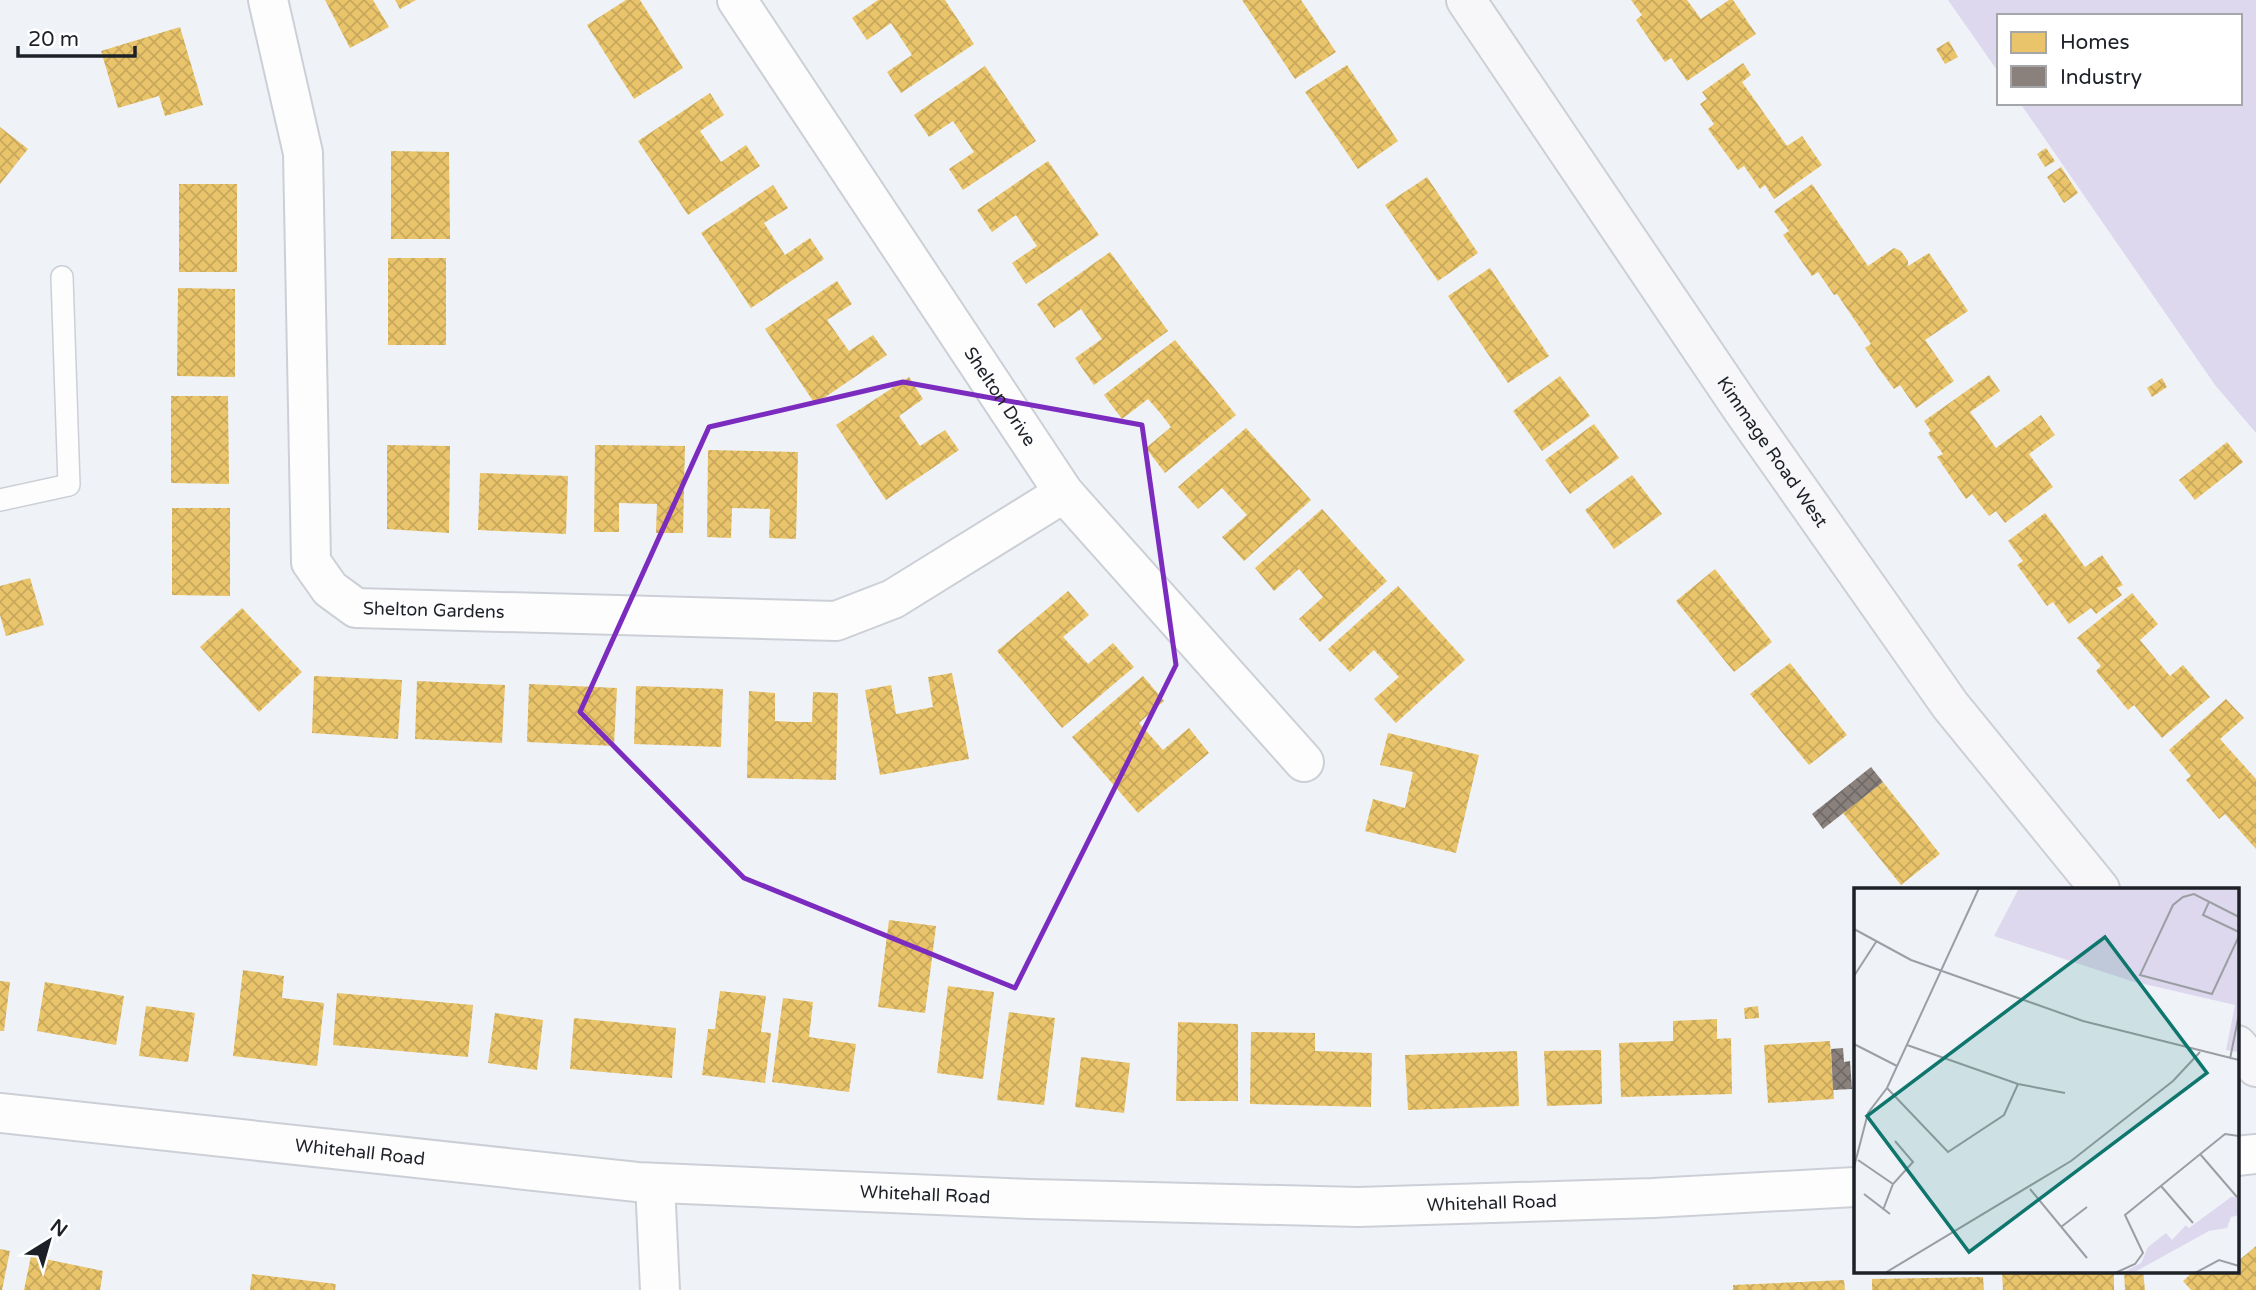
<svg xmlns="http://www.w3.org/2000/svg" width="2256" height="1290" font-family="'Varela Round',sans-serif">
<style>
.garden{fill:#ded8ee}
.homes{fill:url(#homes-cross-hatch)}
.industry{fill:url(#industry-cross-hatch)}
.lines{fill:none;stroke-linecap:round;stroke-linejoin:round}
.service-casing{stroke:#ccd0d6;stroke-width:24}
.minor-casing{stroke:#ccd0d6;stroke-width:42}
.tertiary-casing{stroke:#ccd0d6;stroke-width:42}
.secondary-casing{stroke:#ccd0d6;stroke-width:42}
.service{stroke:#fdfdfe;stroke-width:21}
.minor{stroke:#fdfdfe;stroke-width:38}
.tertiary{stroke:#fdfdfe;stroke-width:38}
.secondary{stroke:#f7f7fa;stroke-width:38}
.marked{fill:none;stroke:#7b2cbf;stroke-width:5;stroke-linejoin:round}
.labels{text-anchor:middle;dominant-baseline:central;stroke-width:7;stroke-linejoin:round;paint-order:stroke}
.street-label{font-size:18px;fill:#1d2127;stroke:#fff}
.inset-road{fill:none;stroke:#9b9fa4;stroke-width:2}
.view{fill:#0f766e;fill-opacity:0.15;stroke:#0f766e;stroke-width:3.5}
.inset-edge{fill:none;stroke:#1d2127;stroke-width:3.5}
</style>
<defs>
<pattern id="homes-cross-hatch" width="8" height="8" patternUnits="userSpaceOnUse" patternTransform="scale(1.75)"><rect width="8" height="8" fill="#e9c46a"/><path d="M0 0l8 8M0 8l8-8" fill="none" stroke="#c7a85c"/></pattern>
<pattern id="industry-cross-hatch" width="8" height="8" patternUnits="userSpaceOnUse" patternTransform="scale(1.75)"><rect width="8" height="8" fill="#8a817c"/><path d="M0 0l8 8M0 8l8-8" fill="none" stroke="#706966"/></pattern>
</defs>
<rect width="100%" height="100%" fill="#eff3f8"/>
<polygon class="garden" points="1948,0 2256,0 2256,433 2215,385 2020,103 2240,103 2240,16 1999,16 1999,73"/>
<g class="homes">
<polygon points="325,0 373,0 389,27 350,48"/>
<polygon points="395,0 416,0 400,9"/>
<polygon points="626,0 640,0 683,68 634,99 587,25"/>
<polygon points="878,0 945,0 974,44 901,93 887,72 912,55 891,23 867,40 852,18"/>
<polygon points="1242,0 1301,0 1336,52 1295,79"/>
<polygon points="1631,0 1687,0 1701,19 1729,0 1733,0 1756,34 1687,81 1671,58 1665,62 1636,20 1642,15"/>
<polygon points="180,27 203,105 165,116 159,96 118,108 101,51"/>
<polygon points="1949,41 1958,57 1945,64 1936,49"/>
<polygon points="1743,63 1751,75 1742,82 1787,146 1802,136 1822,165 1774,199 1765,185 1760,189 1744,166 1738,170 1708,129 1714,124 1700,104 1707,99 1702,92"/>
<polygon points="1347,65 1398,141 1358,169 1305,92"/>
<polygon points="985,66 1036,141 963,190 949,169 974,152 953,121 929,137 914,115"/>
<polygon points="710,93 724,115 700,131 711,147 721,162 746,145 760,166 688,215 638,141"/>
<polygon points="0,127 28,149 0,184"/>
<polygon points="2046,148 2055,161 2045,167 2037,154"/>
<polygon points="391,151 449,152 450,239 391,239"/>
<polygon points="1048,161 1099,235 1026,284 1012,263 1037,246 1016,215 992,232 977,210"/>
<polygon points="2061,167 2078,193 2064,203 2047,177"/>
<polygon points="1427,177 1478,253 1438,281 1385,205"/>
<rect x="179" y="184" width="58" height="88"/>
<polygon points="1812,184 1868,266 1894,248 1901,251 1908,261 1908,266 1929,253 1968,311 1925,340 1954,381 1916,408 1900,385 1894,389 1880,370 1865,348 1871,344 1837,294 1834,295 1818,272 1812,276 1783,235 1789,231 1774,211"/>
<polygon points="773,185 788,208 764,223 775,240 785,255 810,238 824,259 751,308 701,233"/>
<polygon points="1110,252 1168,331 1094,385 1075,358 1102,339 1081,309 1054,328 1037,304"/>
<rect x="388" y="258" width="58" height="87"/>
<polygon points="1490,268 1549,356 1508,383 1448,296"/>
<polygon points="837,281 852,304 827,320 849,351 873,335 887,355 815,404 765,329"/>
<polygon points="178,288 235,289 235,377 177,376"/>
<polygon points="1175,340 1236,415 1165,473 1146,448 1171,427 1161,414 1148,399 1122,419 1104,395"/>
<polygon points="1989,375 2000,391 1970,412 1996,448 2041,415 2055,435 2029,454 2053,487 2005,523 1996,511 1989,516 1972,494 1966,499 1937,457 1943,454 1928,433 1931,431 1924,421"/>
<polygon points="1560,376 1590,416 1542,451 1513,411"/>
<polygon points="909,377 923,399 899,416 920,446 945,430 959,450 886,500 836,425"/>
<polygon points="2162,378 2167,387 2152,397 2147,388"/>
<polygon points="171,396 228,396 229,484 171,483"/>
<polygon points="1594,424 1619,458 1570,494 1545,460"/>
<polygon points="1246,428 1311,500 1244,561 1222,537 1247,515 1222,488 1198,509 1178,487"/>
<polygon points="2227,442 2243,462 2195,500 2179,480"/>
<polygon points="387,445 450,446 449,533 387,529"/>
<polygon points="595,445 685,446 683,533 656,533 657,504 619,503 619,532 594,532"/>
<polygon points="708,450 798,452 796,539 769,538 770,509 732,508 731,538 707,537"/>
<polygon points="480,473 568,476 566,534 478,530"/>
<polygon points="1632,475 1662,514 1614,549 1585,510"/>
<polygon points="172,508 230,508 230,596 172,595"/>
<polygon points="1322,509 1387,581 1320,642 1299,619 1323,597 1299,569 1274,591 1255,568"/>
<polygon points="2045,513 2085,567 2102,555 2123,585 2117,588 2122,595 2096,614 2091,608 2069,624 2053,602 2047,606 2017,565 2023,561 2008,541"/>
<polygon points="1715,569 1772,642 1734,672 1676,601"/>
<polygon points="30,578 44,625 6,636 0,615 0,586"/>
<polygon points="1398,586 1465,660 1396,723 1374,699 1399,677 1374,650 1350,672 1328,649"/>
<polygon points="1068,591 1089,615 1063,637 1088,664 1113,643 1134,667 1062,728 997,651"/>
<polygon points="2132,593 2158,624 2140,640 2170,676 2183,665 2210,697 2162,738 2134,705 2128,710 2096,671 2101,666 2077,638"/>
<polygon points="242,608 302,672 259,712 200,647"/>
<polygon points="1790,663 1847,735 1809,765 1750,694"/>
<polygon points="952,673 969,759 880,775 865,690 891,685 896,714 933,707 928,677"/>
<polygon points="314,676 402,680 398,739 312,733"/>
<polygon points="1143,676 1164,701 1139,723 1163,750 1189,728 1209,753 1138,813 1072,737"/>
<polygon points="417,681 505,685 502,743 415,739"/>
<polygon points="529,684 617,688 614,746 527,742"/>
<polygon points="636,686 723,689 721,747 634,744"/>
<polygon points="749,691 775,693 775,721 794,722 812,722 813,692 838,693 836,780 747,778"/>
<polygon points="2226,699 2244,718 2220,739 2256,779 2256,849 2225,814 2219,819 2186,780 2191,776 2169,750"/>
<polygon points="1388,733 1479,755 1456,853 1365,831 1373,799 1405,808 1413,772 1380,765"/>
<polygon points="1883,782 1940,854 1901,885 1843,813"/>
<polygon points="889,920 936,926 925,1013 878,1007"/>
<polygon points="243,970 284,976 282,998 324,1003 317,1066 233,1056"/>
<polygon points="0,981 10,982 4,1031 0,1031"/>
<polygon points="45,982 124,996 116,1045 37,1031"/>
<polygon points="948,986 994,992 983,1079 937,1073"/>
<polygon points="720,991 766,996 761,1032 771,1033 765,1083 702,1075 708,1029 715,1029"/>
<polygon points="337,993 473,1005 468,1057 333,1045"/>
<polygon points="783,998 813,1002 809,1037 856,1044 849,1092 772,1082"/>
<polygon points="146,1006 195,1013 188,1062 139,1056"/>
<polygon points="1758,1006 1759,1018 1745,1019 1744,1008"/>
<polygon points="1009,1012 1055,1018 1044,1105 997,1100"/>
<polygon points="495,1013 543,1020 537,1070 488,1063"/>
<polygon points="574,1018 676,1028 672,1078 570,1069"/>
<polygon points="1717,1019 1717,1039 1731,1038 1732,1094 1621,1097 1619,1043 1673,1041 1673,1021"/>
<polygon points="1178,1022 1238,1024 1238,1101 1176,1101"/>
<polygon points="1251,1032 1315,1033 1315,1051 1372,1053 1371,1107 1250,1104"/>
<polygon points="1830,1041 1834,1099 1768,1103 1764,1045"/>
<polygon points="1601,1050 1602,1104 1547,1106 1544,1051"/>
<polygon points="1517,1051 1519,1106 1408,1110 1405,1055"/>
<polygon points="1081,1057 1130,1063 1124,1113 1075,1107"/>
<polygon points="2256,1246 2256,1290 2191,1290 2183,1281 2194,1271 2237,1271 2237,1262"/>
<polygon points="0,1249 10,1251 2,1290 0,1290"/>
<polygon points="31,1256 103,1271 100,1290 24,1290"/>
<polygon points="2032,1271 2114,1271 2114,1290 2003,1290 2002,1272"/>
<polygon points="2124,1271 2143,1271 2145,1290 2125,1290"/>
<polygon points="252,1274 336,1284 335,1290 250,1290"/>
<polygon points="1983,1277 1984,1290 1872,1290 1872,1279"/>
<polygon points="1844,1280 1845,1290 1733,1290 1733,1285"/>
</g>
<g class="industry">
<polygon points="1871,767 1883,782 1823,829 1812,814"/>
<polygon points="1843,1048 1844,1062 1850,1061 1852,1089 1833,1090 1831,1049"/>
</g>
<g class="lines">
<g class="service-casing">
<polyline id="service" points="0,500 69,485 62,277"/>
</g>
<g class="minor-casing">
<g id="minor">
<path id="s1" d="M268,0L303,153L311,562L330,589L356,608L836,621L893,599L1064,493"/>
<path id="s2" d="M737,0L1064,493L1304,762"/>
<polyline points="655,1183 660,1290"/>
</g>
</g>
<g class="tertiary-casing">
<g id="tertiary">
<path id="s3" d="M0,1113L637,1182L1030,1199L1358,1207L1653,1198L1855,1187"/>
<polyline points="2237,1156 2256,1154"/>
</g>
</g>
<g class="secondary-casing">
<g id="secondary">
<path id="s4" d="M1466,0L1742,409L1950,705L2100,889"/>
<polyline points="2237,1045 2256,1067"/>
</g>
</g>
<use href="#service" class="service"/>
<use href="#minor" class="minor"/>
<use href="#tertiary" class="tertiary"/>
<use href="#secondary" class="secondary"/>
</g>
<path class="marked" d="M903,382L1142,425L1176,665L1015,988L744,878L580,712L709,427Z"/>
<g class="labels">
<g class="street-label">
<text stroke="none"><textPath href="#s2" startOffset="476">Shelton Drive</textPath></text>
<text stroke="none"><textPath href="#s4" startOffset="546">Kimmage Road West</textPath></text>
<text stroke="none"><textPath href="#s1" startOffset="709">Shelton Gardens</textPath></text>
<text stroke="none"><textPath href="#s3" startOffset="362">Whitehall Road</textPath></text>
<text stroke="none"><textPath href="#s3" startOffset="929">Whitehall Road</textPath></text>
<text stroke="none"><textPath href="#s3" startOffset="1496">Whitehall Road</textPath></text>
</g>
</g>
<g transform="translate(1854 888)">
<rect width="385" height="385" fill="#eff3f8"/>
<path d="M377,309H385V327L377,329L373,340L355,343L279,385H268L287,375L294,359L312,345L318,352L332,337L335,340Z" fill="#ded8ee"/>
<path d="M165,0H385L383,164L372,162L381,117L277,93L140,48Z" fill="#ded8ee"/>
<path class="inset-road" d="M355,14L349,27L385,44M385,29L340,6L329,9L319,17L286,87L358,106L385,48M0,41L57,72L229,133L385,172M0,88L22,54M0,156L43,178M53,157L164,196L211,205M376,171L385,126M33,200L94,264L150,227L164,196M346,266L383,309M4,272L39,296M0,279L14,225L33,200L125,0M307,298L339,335M176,301L233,370M10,306L36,326M29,322L39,296L59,274L41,253M207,339L233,319M31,385L217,273L319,193L346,164M261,385L281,376L289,365L271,327L371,246L385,248M341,385L365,372L385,378"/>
<path class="view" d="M251,49L353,185L115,364L13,228Z"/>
<rect width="385" height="385" class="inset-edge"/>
</g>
<rect x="1997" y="14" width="245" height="91" fill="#ffffff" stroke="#a5a6a9" stroke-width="2"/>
<rect x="2011" y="32" width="35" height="21" fill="#e9c46a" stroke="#a5a6a9" stroke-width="2"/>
<text x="2060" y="49" font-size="21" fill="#1d2127">Homes</text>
<rect x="2011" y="66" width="35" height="21" fill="#8a817c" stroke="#a5a6a9" stroke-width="2"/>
<text x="2060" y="84" font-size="21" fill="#1d2127">Industry</text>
<g transform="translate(49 1241) rotate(37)" stroke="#ffffff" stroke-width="5" paint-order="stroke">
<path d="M0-5L12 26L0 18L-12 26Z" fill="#1d2127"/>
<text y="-10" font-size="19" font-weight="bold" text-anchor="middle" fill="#1d2127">N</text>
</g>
<path d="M18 46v10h117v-10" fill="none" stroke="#1d2127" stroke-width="3.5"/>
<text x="28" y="46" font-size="21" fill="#1d2127" stroke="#ffffff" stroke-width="5" paint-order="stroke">20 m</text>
</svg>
